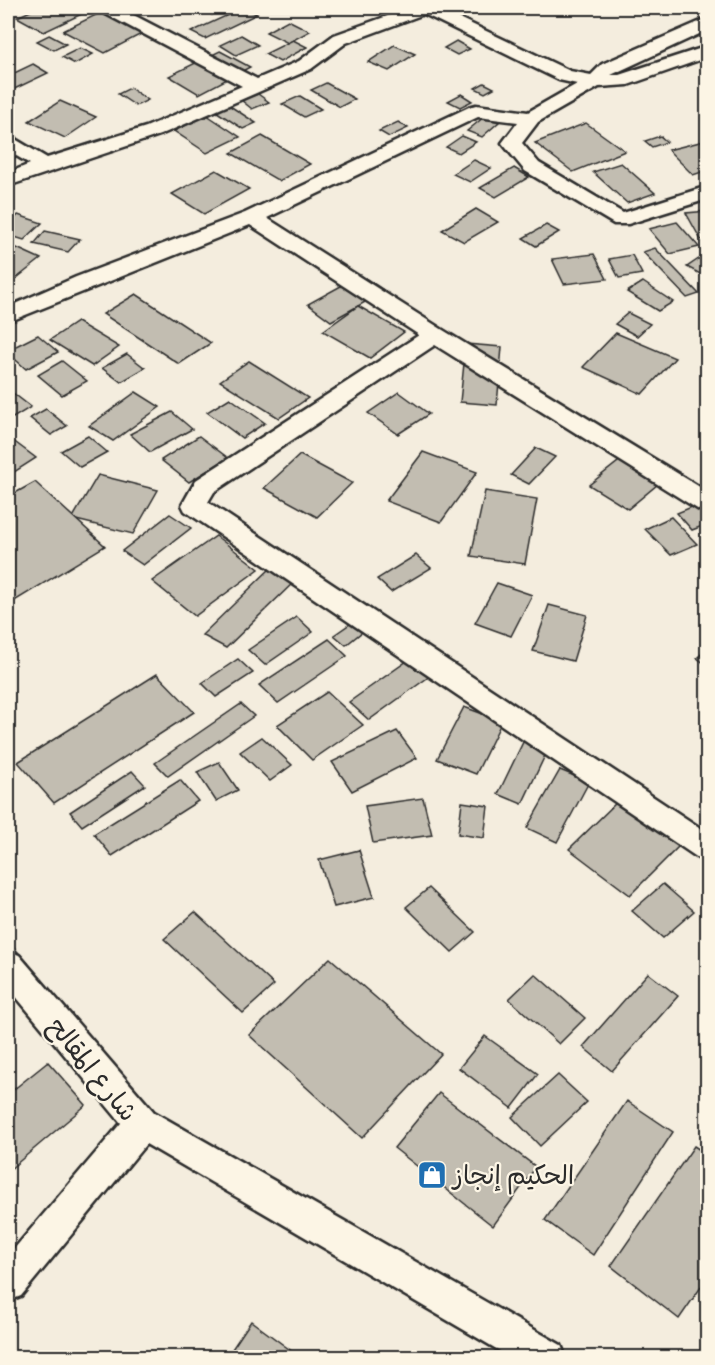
<svg xmlns="http://www.w3.org/2000/svg" width="715" height="1365" font-family="Itim,'Playpen Sans Arabic',sans-serif">
<style>
.building{fill:#c2bdb1;stroke:#2b2b2b;stroke-width:1.5}
.lines{fill:none;stroke-linecap:round;stroke-linejoin:round}
.minor-casing{stroke:#2b2b2b;stroke-width:5}
.minor{fill:#fcf5e5;fill-rule:evenodd}
.labels{text-anchor:middle;dominant-baseline:central;stroke-width:4.5;stroke-linejoin:round;paint-order:stroke}
.near-street-label{font-size:26px;fill:#2b2b2b;stroke:#fcf5e5}
.near-poi-label{font-size:26px;fill:#2b2b2b;stroke:#fcf5e5;text-anchor:start}
</style>
<rect width="100%" height="100%" fill="#f4edde"/>
<filter id="ink" filterUnits="userSpaceOnUse"><feTurbulence type="fractalNoise" baseFrequency=".0167" numOctaves="2"/><feDisplacementMap in="SourceGraphic" scale="12" xChannelSelector="R" yChannelSelector="G"/><feConvolveMatrix kernelMatrix="1 2 1 2 8 2 1 2 1" color-interpolation-filters="sRGB"/></filter>
<g filter="url(#ink)">
<g class="building">
<polygon points="37,8 94,8 44,32 17,17"/>
<polygon points="110,8 151,29 105,53 63,31"/>
<polygon points="212,8 229,8 212,15 204,11"/>
<polygon points="243,8 257,14 205,39 191,32"/>
<polygon points="288,20 310,31 288,43 266,32"/>
<polygon points="49,35 66,44 54,50 37,41"/>
<polygon points="241,35 258,45 236,55 220,45"/>
<polygon points="293,40 307,47 280,62 265,54"/>
<polygon points="456,41 470,49 457,55 444,48"/>
<polygon points="394,45 415,54 389,71 368,62"/>
<polygon points="80,48 93,54 75,64 62,57"/>
<polygon points="220,51 250,67 199,94 169,76"/>
<polygon points="33,64 48,73 8,92 8,76"/>
<polygon points="326,83 355,99 340,107 311,90"/>
<polygon points="484,83 494,88 485,93 475,88"/>
<polygon points="130,88 148,100 136,106 118,94"/>
<polygon points="258,94 269,102 252,109 241,100"/>
<polygon points="461,94 472,101 460,107 448,101"/>
<polygon points="300,96 321,109 304,117 282,104"/>
<polygon points="60,101 96,117 65,138 29,121"/>
<polygon points="227,104 256,123 243,129 214,110"/>
<polygon points="207,115 240,137 207,153 174,131"/>
<polygon points="484,117 499,122 482,137 467,131"/>
<polygon points="398,122 408,128 389,137 379,131"/>
<polygon points="586,123 625,151 573,172 535,143"/>
<polygon points="262,136 310,164 279,181 231,153"/>
<polygon points="462,136 476,142 459,153 446,147"/>
<polygon points="660,136 667,142 652,147 645,141"/>
<polygon points="708,140 708,170 693,175 668,150"/>
<polygon points="474,160 491,168 470,182 453,174"/>
<polygon points="621,163 655,193 627,203 593,172"/>
<polygon points="514,168 529,177 496,197 480,188"/>
<polygon points="216,170 249,189 204,214 172,194"/>
<polygon points="476,209 498,222 464,242 442,230"/>
<polygon points="708,211 708,239 701,240 686,213"/>
<polygon points="18,215 42,223 24,240 8,235 8,226"/>
<polygon points="677,222 699,247 670,254 649,229"/>
<polygon points="546,225 559,232 536,246 523,238"/>
<polygon points="45,231 80,239 68,252 34,244"/>
<polygon points="10,245 41,259 8,285 8,247"/>
<polygon points="655,248 699,294 687,298 643,252"/>
<polygon points="594,254 607,279 564,284 552,259"/>
<polygon points="632,255 642,274 619,278 609,259"/>
<polygon points="703,256 708,258 708,278 687,267"/>
<polygon points="361,275 385,291 331,321 308,304"/>
<polygon points="643,282 673,302 658,311 627,292"/>
<polygon points="136,294 211,343 179,364 103,314"/>
<polygon points="358,306 404,332 370,358 323,331"/>
<polygon points="628,313 650,324 637,336 615,324"/>
<polygon points="77,322 119,347 92,366 50,340"/>
<polygon points="616,333 675,358 642,394 583,367"/>
<polygon points="38,335 58,352 26,369 8,353 8,350"/>
<polygon points="466,344 502,347 497,405 460,402"/>
<polygon points="127,354 145,368 121,382 102,368"/>
<polygon points="62,361 87,381 62,395 38,375"/>
<polygon points="249,361 308,398 279,418 220,381"/>
<polygon points="136,392 160,407 113,441 89,426"/>
<polygon points="399,392 429,414 398,434 368,413"/>
<polygon points="13,393 31,407 8,421 8,396"/>
<polygon points="230,398 265,423 242,438 207,412"/>
<polygon points="46,409 67,426 51,435 30,418"/>
<polygon points="172,412 192,429 150,452 130,434"/>
<polygon points="88,436 107,452 80,467 61,451"/>
<polygon points="199,436 228,458 189,482 161,460"/>
<polygon points="8,437 36,458 8,476"/>
<polygon points="536,448 555,457 529,484 511,475"/>
<polygon points="632,451 670,474 628,509 589,485"/>
<polygon points="423,452 477,472 441,522 386,501"/>
<polygon points="300,455 352,483 317,517 264,488"/>
<polygon points="98,475 158,490 133,534 72,519"/>
<polygon points="35,482 105,546 8,605 8,497"/>
<polygon points="485,491 537,499 525,564 471,556"/>
<polygon points="704,502 708,506 708,524 692,530 677,513"/>
<polygon points="170,514 191,528 143,565 122,551"/>
<polygon points="671,517 697,544 671,555 645,529"/>
<polygon points="216,536 259,569 195,616 152,581"/>
<polygon points="416,555 431,568 391,592 377,579"/>
<polygon points="270,569 294,582 226,648 202,635"/>
<polygon points="497,583 532,595 511,636 475,623"/>
<polygon points="549,605 587,615 573,661 533,651"/>
<polygon points="297,617 313,632 265,665 248,650"/>
<polygon points="350,624 362,632 346,645 334,635"/>
<polygon points="329,639 347,656 278,703 259,685"/>
<polygon points="708,648 708,666 697,658"/>
<polygon points="238,659 253,673 216,697 202,683"/>
<polygon points="410,659 430,676 369,720 349,702"/>
<polygon points="157,674 194,712 54,803 18,762"/>
<polygon points="327,692 363,725 312,760 277,725"/>
<polygon points="241,704 254,716 168,776 155,763"/>
<polygon points="464,707 502,721 476,774 437,759"/>
<polygon points="397,731 417,758 352,791 332,762"/>
<polygon points="526,736 550,745 522,804 498,794"/>
<polygon points="262,737 292,765 270,781 240,752"/>
<polygon points="219,762 238,790 216,801 197,772"/>
<polygon points="560,770 589,782 557,842 527,828"/>
<polygon points="132,771 145,785 82,826 70,812"/>
<polygon points="180,780 198,801 112,856 94,834"/>
<polygon points="423,798 432,835 373,843 365,806"/>
<polygon points="618,801 679,846 630,895 569,849"/>
<polygon points="462,802 488,806 484,838 458,834"/>
<polygon points="359,850 374,897 334,907 319,860"/>
<polygon points="663,884 694,911 663,938 632,911"/>
<polygon points="429,888 475,932 452,952 406,907"/>
<polygon points="195,912 274,985 243,1013 164,939"/>
<polygon points="8,941 28,963 8,978"/>
<polygon points="330,958 441,1054 362,1138 249,1035"/>
<polygon points="648,973 678,996 612,1071 583,1047"/>
<polygon points="535,974 585,1018 559,1044 509,999"/>
<polygon points="485,1036 538,1074 512,1108 459,1068"/>
<polygon points="48,1062 86,1105 8,1171 8,1094"/>
<polygon points="558,1075 587,1102 540,1146 512,1117"/>
<polygon points="439,1093 536,1167 493,1226 394,1148"/>
<polygon points="627,1101 673,1132 593,1255 545,1220"/>
<polygon points="694,1146 708,1155 708,1277 679,1319 611,1266"/>
<polygon points="251,1321 301,1358 226,1358"/>
</g>
<g class="lines">
<g class="minor-casing">
<g id="minor">
<polygon points="100,8 120,8 257,79 299,61 334,35 410,8 438,8 570,71 591,75 602,64 708,18 708,30 611,75 619,75 708,46 708,57 628,85 599,87 538,122 522,143 539,163 623,213 708,186 708,199 628,224 614,224 525,171 502,143 518,122 478,117 267,218 443,330 708,492 708,513 699,510 435,345 214,492 208,502 708,833 708,861 698,858 185,511 182,505 196,480 419,335 250,225 8,322 8,307 76,277 245,213 469,107 476,105 528,112 577,84 559,80 424,14 346,43 311,69 160,135 8,186 8,173 30,164 8,151 8,137 15,139 47,158 146,127 242,86 102,12"/>
<polygon points="8,951 19,955 154,1112 561,1345 566,1358 512,1358 146,1144 21,1296 8,1301 8,1256 121,1123 8,987"/>
</g>
</g>
<use href="#minor" class="minor"/>
</g>
</g>
<defs>
<g id="shop-square" transform="scale(1.5)"><rect x="-9" y="-9" width="18" height="18" rx="4" fill="#1f6fb2" stroke="#fcf5e5"/><path d="M-5-2.5h2.3a2.7 3.5 0 0 1 5.4 0H5L5.5 6h-11ZM-1.5-2.5h3a1.5 2.3 0 0 0-3 0Z" fill="#fff"/></g>
</defs>
<g fill-rule="evenodd">
<use href="#shop-square" x="432" y="1175"/>
</g>
<g class="labels">
<g class="near-street-label">
<text transform="translate(93 1069) rotate(51)">شارع المقالح</text>
</g>
<g class="near-poi-label">
<text x="453" y="1175">الحكيم إنجاز</text>
</g>
</g>
<rect width="715" height="1365" fill="none" stroke="#fcf5e5" stroke-width="30"/>
<rect x="15" y="15" width="685" height="1335" fill="none" stroke="#2b2b2b" stroke-width="2" filter="url(#ink)"/>
</svg>
